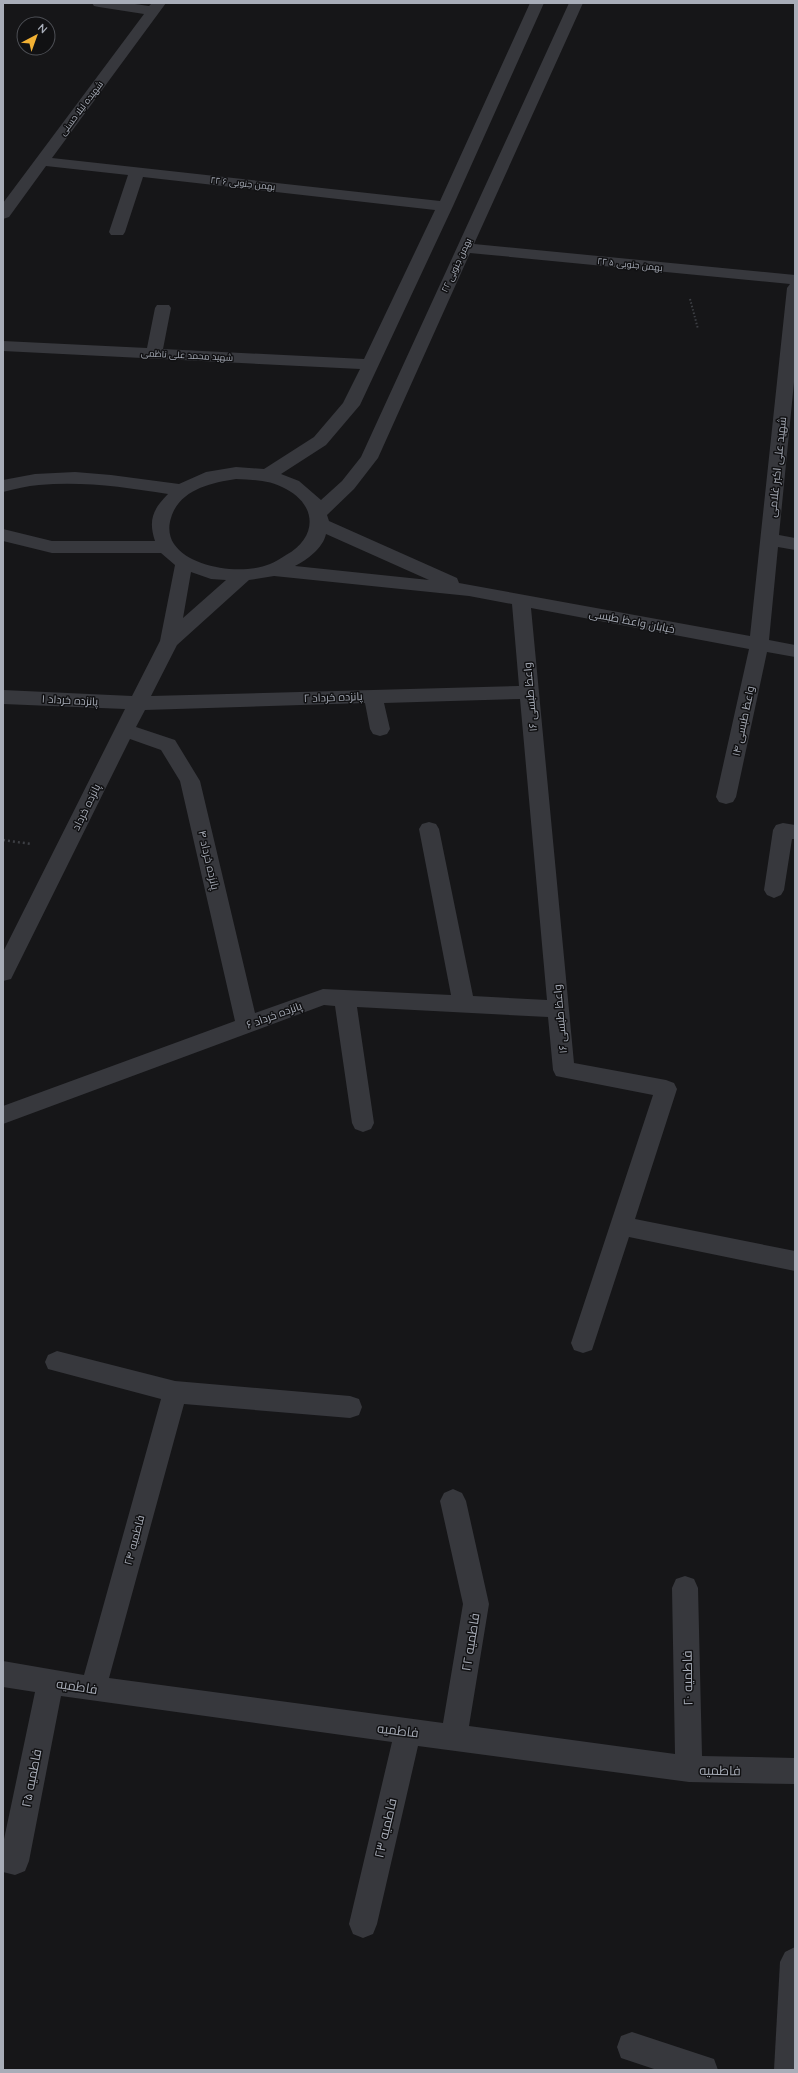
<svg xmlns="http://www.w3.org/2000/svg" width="798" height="2073" font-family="Quicksand,Cairo,sans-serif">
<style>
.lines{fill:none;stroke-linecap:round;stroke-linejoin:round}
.path-far1{stroke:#3d3f44;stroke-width:2;stroke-dasharray:1.5 2;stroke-linecap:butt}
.path{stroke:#3d3f44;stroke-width:2.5;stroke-dasharray:2 3;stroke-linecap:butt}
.minor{fill:#37383d;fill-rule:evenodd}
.labels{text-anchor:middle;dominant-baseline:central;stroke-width:3;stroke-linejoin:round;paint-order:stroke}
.far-street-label{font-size:9px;fill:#a8adb8;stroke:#111113}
.street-label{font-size:11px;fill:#a8adb8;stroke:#111113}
.near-street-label{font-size:13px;fill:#a8adb8;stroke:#111113}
</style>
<rect width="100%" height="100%" fill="#161618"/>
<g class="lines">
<polyline class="path-far1" points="690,299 698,329"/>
<polyline class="path" points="3,840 31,844"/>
<g class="minor">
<path d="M92,3H128L149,6L152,3H166L52,158L440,201L530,3H544L453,206L360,405L326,445L281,474L299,481L321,500L342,481L361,457L569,3H583L474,244L795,275V372L779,535L795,538V550L778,547L769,640L795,645V657L767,652L736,797L733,802L726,804L719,802L716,797L749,649L531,608L574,1063L666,1080L674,1083L677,1089L635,1219L795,1251V1271L629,1237L592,1350L583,1353L574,1350L571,1343L653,1095L556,1076L553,1070L548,1017L357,1007L374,1123L371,1129L363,1132L355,1129L352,1123L335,1006L324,1005L3,1124V1106L235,1021L180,781L161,750L130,739L14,973L11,979L3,981V952L125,709L3,704V690L132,696L160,641L175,565L161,553H52L3,541V529L52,541H155C148,520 153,509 168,494C125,487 82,481 39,485C27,486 15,489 3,492V480L35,474L75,472L111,475L179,484L206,472L236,467L264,469L314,437L343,403L360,369L3,351V341L147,348L155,308L157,305H169L171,308L163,349L364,359L435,210L143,177L125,232L123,235H111L109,232L128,175L46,166L9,217L3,219V203L144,14L99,7L94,6ZM470,253L790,284L787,288L750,636L459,583L457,578L329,521L327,515L354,489L378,458ZM236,479C254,480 270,480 286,489C318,506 317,538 286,555C281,558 275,562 270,564C244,575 191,569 174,544C169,537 168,527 171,518C179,490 210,483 236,479ZM326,534L429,580L295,566C307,560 323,548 326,534ZM191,572L211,579L226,580L183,618ZM274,576L469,596L512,604L519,686L151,696L177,645L249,580ZM520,699L547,1000L473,996L439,829L436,824L429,822L422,824L419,829L451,995L323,989L255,1013L200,781L175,740L136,727L145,710L365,703L370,729L373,734L380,736L387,734L390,729L384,703Z"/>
<polygon points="783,823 795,825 795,839 792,839 784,890 781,895 774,898 767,895 764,890 773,830 776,825"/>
<polygon points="57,1351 175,1381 350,1396 359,1399 362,1407 359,1415 350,1418 184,1404 109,1678 443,1723 463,1604 440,1501 444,1493 453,1489 462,1493 466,1501 489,1604 469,1726 675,1754 672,1588 676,1579 685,1576 694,1579 698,1588 702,1756 795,1758 795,1784 689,1782 418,1746 377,1924 373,1934 363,1938 353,1934 349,1924 392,1742 61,1696 29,1861 25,1871 15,1875 3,1872 3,1844 35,1692 3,1687 3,1661 84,1675 161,1399 48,1369 45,1362 48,1355"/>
<polygon points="795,1947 795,2070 774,2070 780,1962 785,1952"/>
<polygon points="632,2032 714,2059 718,2070 657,2070 621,2058 617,2047 621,2036"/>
</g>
</g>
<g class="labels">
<g class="far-street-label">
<text transform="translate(81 108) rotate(-53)">شهیده لیلا حسنی</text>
<text transform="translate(243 183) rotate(6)">۲۲ بهمن جنوبی ۶</text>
<text transform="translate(630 264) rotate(6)">۲۲ بهمن جنوبی ۵</text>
<text transform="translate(456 265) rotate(-65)">۲۲ بهمن جنوبی</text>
<text transform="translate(187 355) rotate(3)">شهید محمد علی ناظمی</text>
</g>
<g class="street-label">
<text transform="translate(777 467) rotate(-84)">شهید علی اکبر غلامی</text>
<text transform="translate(632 621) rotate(11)">خیابان واعظ طبسی</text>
<text transform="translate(333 697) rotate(-2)">پانزده خرداد ۲</text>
<text transform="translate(530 697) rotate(-95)">واعظ طبسی ۱۶</text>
<text transform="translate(70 700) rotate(3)">پانزده خرداد ۱</text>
<text transform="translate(743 721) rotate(-78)">واعظ طبسی ۱۴</text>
<text transform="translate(86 807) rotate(-64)">پانزده خرداد</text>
<text transform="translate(209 860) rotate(77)">پانزده خرداد ۴</text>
<text transform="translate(274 1015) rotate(-20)">پانزده خرداد ۶</text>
<text transform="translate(560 1019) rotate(-95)">واعظ طبسی ۱۶</text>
<text transform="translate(134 1540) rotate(-75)">فاطمیه ۲۴</text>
</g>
<g class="near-street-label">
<text transform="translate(470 1642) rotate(-81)">فاطمیه ۲۲</text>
<text transform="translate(687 1678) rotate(-91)">فاطمیه ۲۰</text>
<text transform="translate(77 1686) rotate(9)">فاطمیه</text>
<text transform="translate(398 1730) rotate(7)">فاطمیه</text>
<text transform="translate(720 1770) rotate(1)">فاطمیه</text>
<text transform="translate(31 1778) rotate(-79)">فاطمیه ۲۵</text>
<text transform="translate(385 1828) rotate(-77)">فاطمیه ۲۳</text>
</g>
</g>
<rect width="798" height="2073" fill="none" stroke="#a8adb8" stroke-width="8"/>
<g transform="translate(36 36) rotate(41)"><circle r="19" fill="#111113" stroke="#4d4f55"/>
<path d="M0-3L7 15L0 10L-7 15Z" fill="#f2b134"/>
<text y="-6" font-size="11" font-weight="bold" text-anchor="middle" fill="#a8adb8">N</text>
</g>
</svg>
